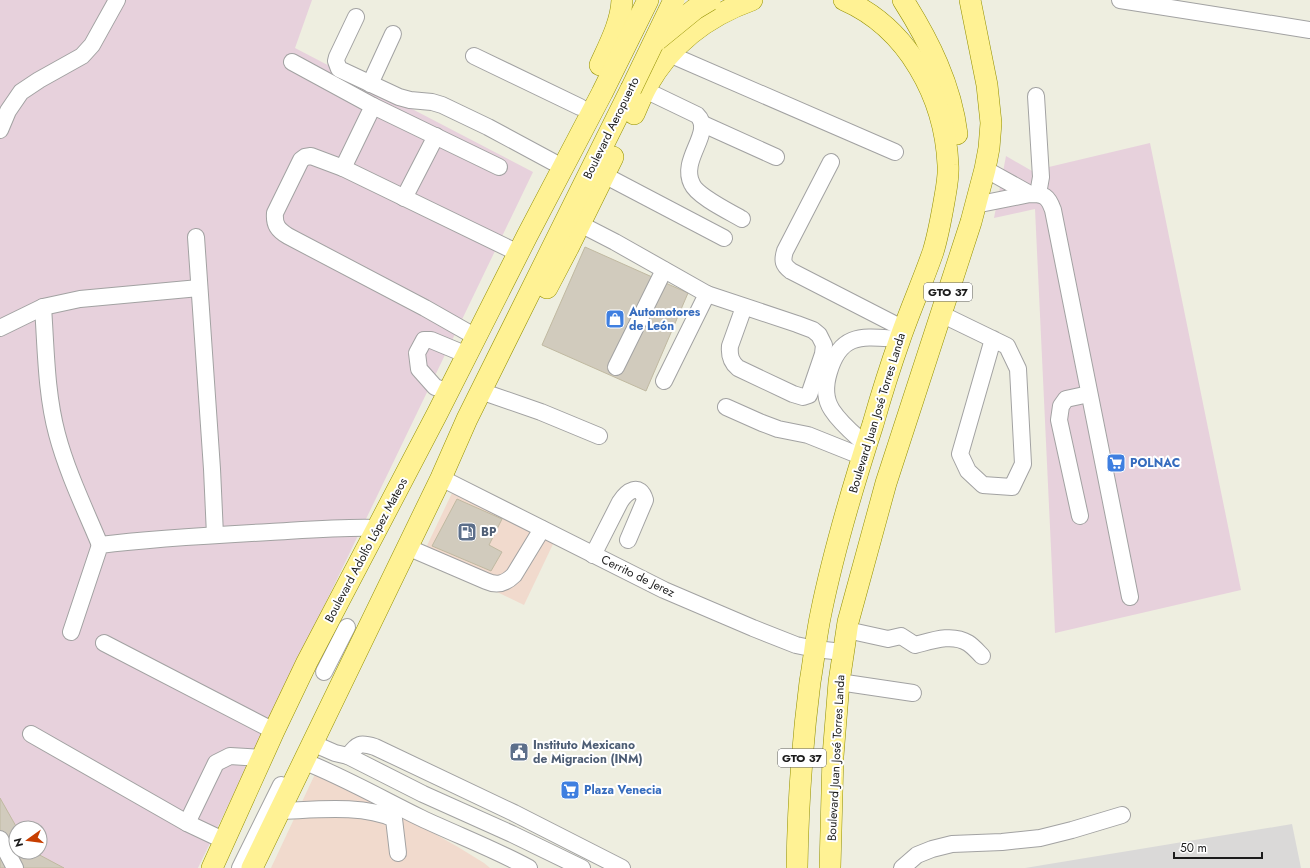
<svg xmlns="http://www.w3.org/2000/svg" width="1310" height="868" font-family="Jost,sans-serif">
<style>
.residential{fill:#dad9d8}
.commercial{fill:#f1dacd}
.industrial{fill:#e7d1dc;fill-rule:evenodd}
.building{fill:#d1cbbd;stroke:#c0b9a1}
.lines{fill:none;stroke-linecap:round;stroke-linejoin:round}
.minor-casing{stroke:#a2a2a2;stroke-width:18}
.major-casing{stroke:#939000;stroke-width:22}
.minor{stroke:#fff;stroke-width:16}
.major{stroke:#fff294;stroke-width:21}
.major-bridge-casing{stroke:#939000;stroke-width:22;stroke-linecap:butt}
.major-bridge{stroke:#fff294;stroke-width:21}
.labels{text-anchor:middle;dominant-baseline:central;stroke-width:4;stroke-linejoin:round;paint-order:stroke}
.shield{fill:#fff;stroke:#5f5f5f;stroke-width:1}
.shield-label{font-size:11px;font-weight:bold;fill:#1b1b1b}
.street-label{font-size:12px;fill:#1b1b1b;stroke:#fff}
.shop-label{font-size:12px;font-weight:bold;fill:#366cbe;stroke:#fff;text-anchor:start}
.service-label{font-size:12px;font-weight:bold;fill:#4e5e75;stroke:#fff;text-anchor:start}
</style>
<rect width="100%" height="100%" fill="#eeeee0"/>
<polygon class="residential" points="1292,824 1301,868 1025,868"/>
<g class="commercial">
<polygon points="452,493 554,542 524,605 422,556"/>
<polygon points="315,774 414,822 458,847 484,863 490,868 271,868"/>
</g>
<g class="industrial">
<path d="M0,0H312L295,48L533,172L198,868H0ZM16,828H40V852H16Z"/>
<polygon points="1150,143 1241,590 1055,633 1035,209 994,218 1006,156 1032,171"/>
</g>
<g class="building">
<polygon points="585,247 688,293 646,391 542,345"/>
<polygon points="457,499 502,519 489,545 502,552 491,571 432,546"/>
<polygon points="0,798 17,828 16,828 16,852 34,852 64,868 0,868"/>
</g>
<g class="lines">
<g class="minor-casing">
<g id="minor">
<polyline points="1120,0 1310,30"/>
<polyline points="356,17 337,57 336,61 339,69 399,97 410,100 432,102 442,105 488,127 553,162"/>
<polyline points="669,54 895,152"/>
<polyline points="474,56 580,107"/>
<path d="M292,62L373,106L343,168L311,156L305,157L301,160L275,213C274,225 278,230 288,236L425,308L469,333"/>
<polyline points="370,84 393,34"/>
<path d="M645,90L697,115C715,132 679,159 692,184C697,196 730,212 742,219"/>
<polyline points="1036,96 1041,177 1038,194"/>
<polyline points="373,106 499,167"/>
<polyline points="703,124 776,157"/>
<polyline points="0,130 8,111 21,92 39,80 82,56 92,45 117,0"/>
<path d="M831,162L785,251C782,261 783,265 791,271L904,329"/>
<polyline points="343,168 510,249"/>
<polyline points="985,169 1030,194"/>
<polyline points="604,175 724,238"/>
<polyline points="404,198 436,136"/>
<path d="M975,205L1030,194C1044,194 1048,196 1053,210L1130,597"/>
<polyline points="580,224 615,242 707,294 664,381"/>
<polyline points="196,237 212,469 215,535"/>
<path d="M707,294L797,324L813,330L819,335L824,345L823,354L809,395L803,397L793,394L738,368C731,362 729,356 730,346L744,307"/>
<path d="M43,307C46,349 46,393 57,434C67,472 85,509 100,545"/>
<polyline points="941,314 1007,346 1018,369 1023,464 1012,487 983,485 968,471 960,454 993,339"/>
<polyline points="0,328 43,307 80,299 199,288"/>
<polyline points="616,367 664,270"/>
<polyline points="444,390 435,387 419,369 417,353 424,340 431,340 460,352"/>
<polyline points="489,394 541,412 599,436"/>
<polyline points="726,407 762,423 778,429 808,435 863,457"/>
<path d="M866,445C854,434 841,424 832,410C824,398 825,385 829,372C841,331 864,337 900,339"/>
<polyline points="441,478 664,590 753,628 796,645 815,649 843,652"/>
<polyline points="1080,516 1059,420 1061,406 1066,399 1089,394"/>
<path d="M407,547L486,581C497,586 505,584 514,575L542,529"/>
<path d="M593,555L620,502C627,491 640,482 645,500L628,540"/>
<path d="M847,630L888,639L901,636L915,645C931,641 952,633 968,643C973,646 978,652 982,656"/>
<path d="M71,632L100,545C156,538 213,535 270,532C305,530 341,527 376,528"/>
<polyline points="104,643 274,731"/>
<polyline points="324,672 347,627"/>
<polyline points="839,682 913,693"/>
<polyline points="31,734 187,823 225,841"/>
<polyline points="312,743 335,753 348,756 423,794 512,834 582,868"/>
<path d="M348,756C358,744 359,742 375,747L514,813L622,868"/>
<path d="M303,761C344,777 382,799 421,818C457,835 494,849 529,868"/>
<path d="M279,811C314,810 363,804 394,819L398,853"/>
<polyline points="187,823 216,763 230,756 262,758"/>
<polyline points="0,839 15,868"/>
<polyline points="240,868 281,785"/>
<polyline points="902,868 917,855 932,849 952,844 1002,842 1040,838 1072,830 1122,815"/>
</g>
</g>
<g class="major-casing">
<g id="major">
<path d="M903,0C929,41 951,85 957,134"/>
<path d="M600,65C609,45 621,23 622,0"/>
<path d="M634,114C638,105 642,95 647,86C670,45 707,16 752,0"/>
<polyline points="547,288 568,248 613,157"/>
<polyline points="212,868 274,731 307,662 437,414 527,236 602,93 648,0"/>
<polyline points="252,868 441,478 467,419 631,89"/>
<path d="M797,868C798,806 802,744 810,682C814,659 816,636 821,613C834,549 853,486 873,424C881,396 890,367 900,339C910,310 923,281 933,252C938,236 941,219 944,202C946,190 949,177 948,165C945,97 908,28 844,0"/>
<polyline points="830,868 833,756 839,682 848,622 886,483 971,222 985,169 989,148 991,123 987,85 970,0"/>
</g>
</g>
<use href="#minor" class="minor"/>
<use href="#major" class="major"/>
<g class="major-bridge-casing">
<g id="major-bridge">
<polyline points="657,40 695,9 710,0"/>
<polyline points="631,89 674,0"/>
</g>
</g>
<use href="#major-bridge" class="major-bridge"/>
</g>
<defs>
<g id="shop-square" transform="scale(1)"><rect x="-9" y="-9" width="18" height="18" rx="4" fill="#3f7fe0" stroke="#fff"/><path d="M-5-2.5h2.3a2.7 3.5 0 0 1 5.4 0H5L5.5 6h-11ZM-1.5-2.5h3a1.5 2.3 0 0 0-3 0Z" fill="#fff"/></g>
<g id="supermarket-square" transform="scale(1)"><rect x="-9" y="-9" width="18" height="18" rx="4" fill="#3f7fe0" stroke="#fff"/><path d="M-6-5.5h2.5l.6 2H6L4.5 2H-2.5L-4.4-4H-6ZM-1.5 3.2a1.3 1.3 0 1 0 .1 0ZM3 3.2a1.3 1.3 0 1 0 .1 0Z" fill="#fff"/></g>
<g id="fuel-square" transform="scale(1)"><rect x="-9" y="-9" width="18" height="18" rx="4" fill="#5c6f8a" stroke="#fff"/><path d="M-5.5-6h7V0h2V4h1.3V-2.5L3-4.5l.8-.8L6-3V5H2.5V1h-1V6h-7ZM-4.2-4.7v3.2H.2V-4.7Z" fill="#fff"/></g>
<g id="civic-square" transform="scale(1)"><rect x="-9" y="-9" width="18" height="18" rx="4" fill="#5c6f8a" stroke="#fff"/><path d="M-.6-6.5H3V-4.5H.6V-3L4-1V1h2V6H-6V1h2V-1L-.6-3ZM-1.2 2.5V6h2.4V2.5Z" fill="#fff"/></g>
</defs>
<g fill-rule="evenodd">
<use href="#shop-square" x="615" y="319"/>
<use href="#supermarket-square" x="1116" y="463"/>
<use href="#fuel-square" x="467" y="532"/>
<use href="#civic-square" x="519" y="752"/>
<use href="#supermarket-square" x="570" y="790"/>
</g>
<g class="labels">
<g class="shield">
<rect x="924" y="283" width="48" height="18" rx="3"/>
<rect x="778" y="749" width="48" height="18" rx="3"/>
</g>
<g class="shield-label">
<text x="948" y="292">GTO 37</text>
<text x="802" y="758">GTO 37</text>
</g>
<g class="street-label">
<text transform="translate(611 128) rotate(-64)">Boulevard Aeropuerto</text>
<text transform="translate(877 413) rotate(-73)">Boulevard Juan José Torres Landa</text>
<text transform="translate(366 550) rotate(-62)">Boulevard Adolfo López Mateos</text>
<text transform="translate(638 576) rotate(26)">Cerrito de Jerez</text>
<text transform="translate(836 758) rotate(-87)">Boulevard Juan José Torres Landa</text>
</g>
<g class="shop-label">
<text x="629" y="312">Automotores<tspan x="629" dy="14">de León</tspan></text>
<text x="1130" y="463">POLNAC</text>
<text x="584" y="790">Plaza Venecia</text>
</g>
<g class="service-label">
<text x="481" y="532">BP</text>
<text x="533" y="745">Instituto Mexicano<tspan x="533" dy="14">de Migracion (INM)</tspan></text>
</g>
</g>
<g transform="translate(28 840) rotate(256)"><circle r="19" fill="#ffffff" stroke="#a4a4a4"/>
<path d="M0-3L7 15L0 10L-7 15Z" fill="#c73e00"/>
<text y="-6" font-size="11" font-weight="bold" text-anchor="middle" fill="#1b1b1b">N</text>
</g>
<path d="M1174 852v6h88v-6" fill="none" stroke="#1b1b1b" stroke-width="2"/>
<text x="1180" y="852" font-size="12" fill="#1b1b1b" stroke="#ffffff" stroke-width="3" paint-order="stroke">50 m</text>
</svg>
